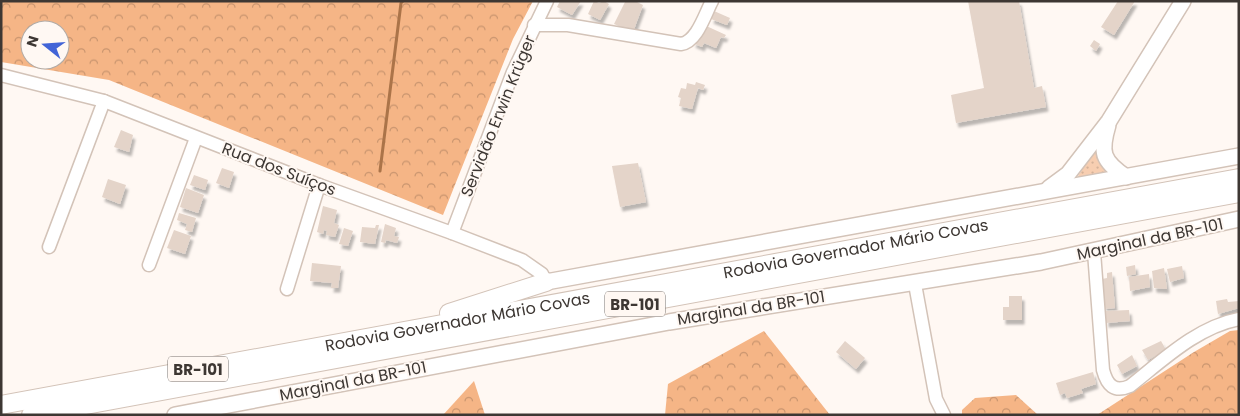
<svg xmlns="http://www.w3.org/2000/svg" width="1240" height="416" font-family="Poppins,sans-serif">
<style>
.grass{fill:url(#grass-dots)}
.forest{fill:url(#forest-crowns);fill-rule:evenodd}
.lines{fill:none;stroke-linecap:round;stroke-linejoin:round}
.stream{stroke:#ab7449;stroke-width:3}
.building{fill:#e4d4c9;filter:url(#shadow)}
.minor-casing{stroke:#d3c3b8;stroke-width:15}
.major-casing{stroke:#d3c3b8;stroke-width:18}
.highway-casing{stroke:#d3c3b8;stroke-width:20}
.minor{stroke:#fff;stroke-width:12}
.major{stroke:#fff;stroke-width:15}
.highway{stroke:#fff;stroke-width:18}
.labels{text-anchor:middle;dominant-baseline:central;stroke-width:4;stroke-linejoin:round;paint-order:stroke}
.shield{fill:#fff8f3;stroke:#77716d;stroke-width:1}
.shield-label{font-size:15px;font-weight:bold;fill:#3d3733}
.street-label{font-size:16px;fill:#3d3733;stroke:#fff8f3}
</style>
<defs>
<pattern id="grass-dots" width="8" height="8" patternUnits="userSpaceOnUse" patternTransform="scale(1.25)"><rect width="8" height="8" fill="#f7ceb1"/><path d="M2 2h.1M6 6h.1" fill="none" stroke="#d5b299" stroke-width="1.8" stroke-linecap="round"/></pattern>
<pattern id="forest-crowns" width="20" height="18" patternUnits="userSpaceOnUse" patternTransform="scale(1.25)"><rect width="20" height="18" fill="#f5b586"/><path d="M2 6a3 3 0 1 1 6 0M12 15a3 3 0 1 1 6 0" fill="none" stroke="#c8946e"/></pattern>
<filter id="shadow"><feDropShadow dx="2.5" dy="4.5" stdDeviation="1" flood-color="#0004"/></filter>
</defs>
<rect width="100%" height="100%" fill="#fff8f3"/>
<polygon class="grass" points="1100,139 1101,158 1106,173 1074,183"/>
<g class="forest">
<path d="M1,1H533L513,39L443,215L109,80L1,62ZM30,30H60V60H30Z"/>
<polygon points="1239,330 1239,415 1097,415 1194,352 1230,331"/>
<polygon points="764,331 830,415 665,415 668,384"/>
<polygon points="474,381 485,415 443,415"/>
<polygon points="1016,395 1038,415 962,415 962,410 975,398"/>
</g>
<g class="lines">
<polyline class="stream" points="380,171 401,3 403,1"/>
</g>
<g class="building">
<polygon points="560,1 581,1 572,15 557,7"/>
<polygon points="594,1 599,3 604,1 609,4 600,20 588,14"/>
<polygon points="635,1 643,5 633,32 614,24 625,2"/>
<polygon points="968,1 1019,1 1034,88 1042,86 1046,107 956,123 951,95 984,88"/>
<polygon points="1118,1 1135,1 1114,35 1101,27"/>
<polygon points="714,11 730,18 727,25 711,19"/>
<polygon points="702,24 726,35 724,38 721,37 716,48 704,43 702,47 693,43"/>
<polygon points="1094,40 1100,44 1096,51 1090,46"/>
<polygon points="696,82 705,85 703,90 698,88 692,109 679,106 681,98 678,97 681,88 686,89 687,83 695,85"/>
<polygon points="121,130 133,135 129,152 114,147"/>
<polygon points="638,163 646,202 620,207 612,166"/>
<polygon points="222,168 234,172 229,188 216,183"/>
<polygon points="194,175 208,180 205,190 190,185"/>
<polygon points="108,179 126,185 120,204 102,197"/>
<polygon points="186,188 204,195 198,213 180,207"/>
<polygon points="323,206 337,210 334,223 339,225 335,237 326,235 327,231 324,230 323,234 317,232"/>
<polygon points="179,213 196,218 192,232 185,230 187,224 177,220"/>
<polygon points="385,224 396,228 394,236 399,237 397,243 386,240 385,243 381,242"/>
<polygon points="376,225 379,225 375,244 360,242 362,227 375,228"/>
<polygon points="344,228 353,231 348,246 339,244"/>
<polygon points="174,230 191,236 185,254 167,248"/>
<polygon points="312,263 341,266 338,288 331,288 332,283 310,281"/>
<polygon points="1135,265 1136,274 1127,276 1126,267"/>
<polygon points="1182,266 1184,278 1170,282 1167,269"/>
<polygon points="1164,268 1167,289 1154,288 1152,271"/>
<polygon points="1112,272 1115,308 1104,309 1102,279 1107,278 1107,273"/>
<polygon points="1149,274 1150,287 1130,291 1129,277"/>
<polygon points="1009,296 1022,296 1022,320 1003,320 1003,307 1009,307"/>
<polygon points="1227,299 1228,302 1239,301 1239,308 1218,314 1216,301"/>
<polygon points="1129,310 1130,321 1106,323 1106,311"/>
<polygon points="845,341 865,358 856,369 836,352"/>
<polygon points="1161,341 1166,350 1148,360 1142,350"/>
<polygon points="1132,355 1137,366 1122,374 1117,365"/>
<polygon points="1093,372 1096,384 1081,389 1083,393 1067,398 1065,393 1060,395 1056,383"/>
</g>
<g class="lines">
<g class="minor-casing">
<g id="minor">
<path d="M534,25H568L681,44C697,42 705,14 712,1"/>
<polyline points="1,75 104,101 319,185 452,233 522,260 542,274 546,282"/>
<polyline points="452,233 513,72 547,1"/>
<polyline points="49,247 104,101"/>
<path d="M1094,252L1103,370C1107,385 1114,393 1130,386C1163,360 1197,327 1239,319"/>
<polyline points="149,265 196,138"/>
<polyline points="915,284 936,399 944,415"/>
<polyline points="287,289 319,185"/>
</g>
</g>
<g class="major-casing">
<g id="major">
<path d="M1108,125C1100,152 1102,161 1126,177"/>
<polyline points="1049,188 1068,174 1109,121 1183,1"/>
<polyline points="546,282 1239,156"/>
<polyline points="175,415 669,322 1041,262 1239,219"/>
</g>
</g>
<g class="highway-casing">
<g id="highway">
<polyline points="449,313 546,282"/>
<path id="s1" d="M1,405L1239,178"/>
<polyline points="31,415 1239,193"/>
</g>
</g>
<use href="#minor" class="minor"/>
<use href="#major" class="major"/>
<use href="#highway" class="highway"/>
</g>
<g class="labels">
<g class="shield">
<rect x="605" y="291.5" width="60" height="25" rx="4"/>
<rect x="168" y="356.5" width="60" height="25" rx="4"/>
</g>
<g class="shield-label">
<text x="635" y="304">BR-101</text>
<text x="198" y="369">BR-101</text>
</g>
<g class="street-label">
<text transform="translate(498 116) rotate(-68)">Servidão Erwin Krüger</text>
<text transform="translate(279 169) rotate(21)">Rua dos Suíços</text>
<text transform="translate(1150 239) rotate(-12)">Marginal da BR-101</text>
<text stroke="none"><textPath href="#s1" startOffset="869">Rodovia Governador Mário Covas</textPath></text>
<text transform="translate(751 308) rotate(-9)">Marginal da BR-101</text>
<text stroke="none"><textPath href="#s1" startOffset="464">Rodovia Governador Mário Covas</textPath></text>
<text transform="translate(353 381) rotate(-11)">Marginal da BR-101</text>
</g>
</g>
<rect width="1240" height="416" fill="none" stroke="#3d3733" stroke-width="5"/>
<g transform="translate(45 45) rotate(287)"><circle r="24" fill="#fff8f3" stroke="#b1aba6"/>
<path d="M0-4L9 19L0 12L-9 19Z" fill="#4264d7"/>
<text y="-8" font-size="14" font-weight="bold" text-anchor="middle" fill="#3d3733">N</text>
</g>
</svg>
